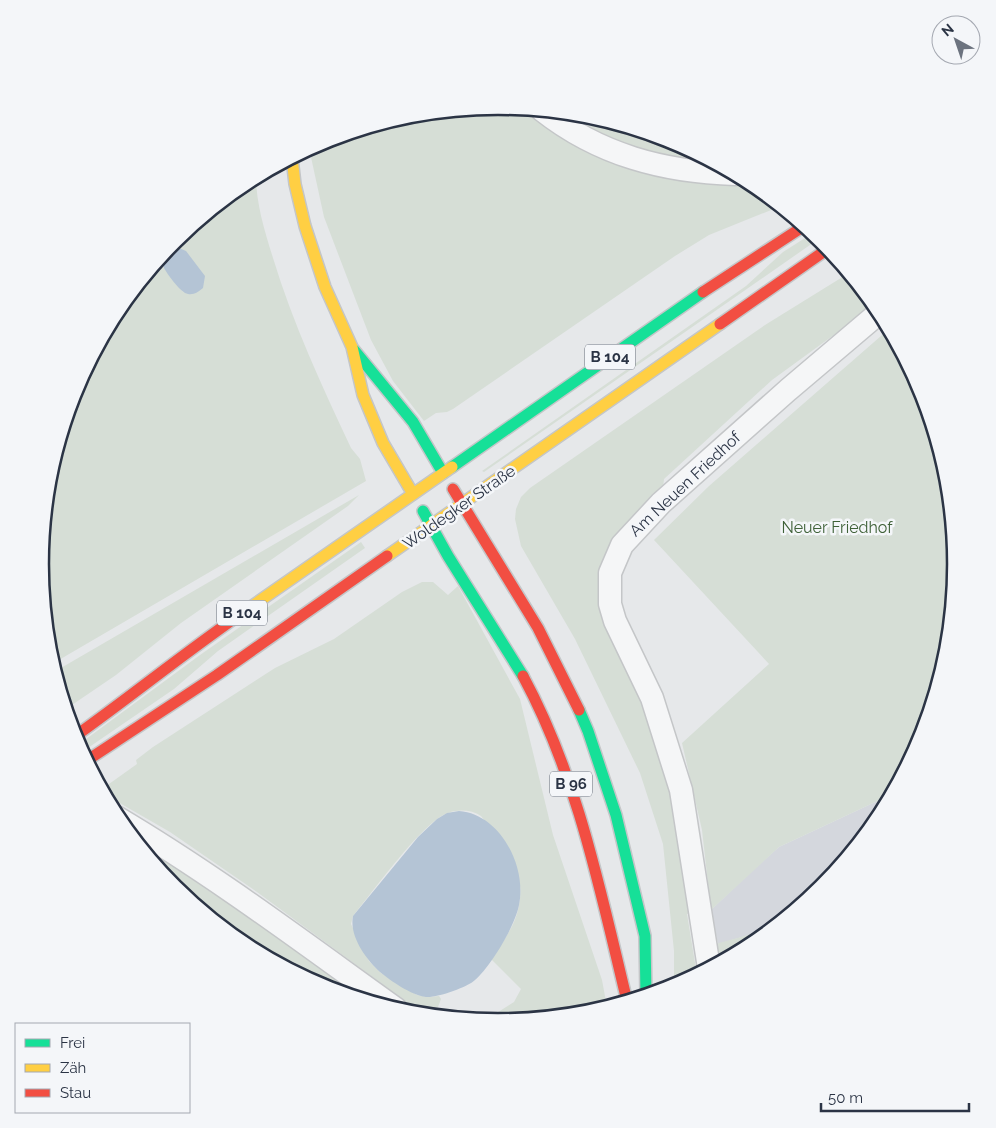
<svg xmlns="http://www.w3.org/2000/svg" width="996" height="1128" font-family="Raleway,sans-serif">
<style>
.built{fill:#d4d7dd}
.green{fill:#d6ded6}
.water{fill:#b4c4d5}
.lines{fill:none;stroke-linecap:round;stroke-linejoin:round}
.street-casing{stroke:#c4c6c8;stroke-width:25}
.fast-casing{stroke:#c4c6c8;stroke-width:14}
.slow-casing{stroke:#c4c6c8;stroke-width:14}
.jam-casing{stroke:#c4c6c8;stroke-width:14}
.street{stroke:#f5f6f7;stroke-width:22}
.fast{stroke:#16e098;stroke-width:11}
.slow{stroke:#ffcf43;stroke-width:11}
.jam{stroke:#f24e42;stroke-width:11}
.labels{text-anchor:middle;dominant-baseline:central;stroke-width:5;stroke-linejoin:round;paint-order:stroke}
.shield{fill:#f4f6f9;stroke:#676e7b;stroke-width:1}
.shield-label{font-size:15px;font-weight:bold;fill:#2b3445}
.street-label{font-size:16px;fill:#2b3445;stroke:#f4f6f9}
.park-label{font-size:16px;fill:#3f6138;stroke:#f4f6f9}
.rim{fill:none;stroke:#2b3445;stroke-width:2.5}
</style>
<rect width="100%" height="100%" fill="#e6e8ea"/>
<g class="built">
<polygon points="886,797 889,799 879,819 822,888 773,928 718,944 711,910 753,870 779,847"/>
<polygon points="204,913 252,945 274,961 243,945"/>
</g>
<g class="green">
<polygon points="498,106 530,109 548,124 743,178 781,206 709,235 675,256 453,409 447,412 436,413 424,421 393,381 371,340 324,217 309,148 323,141 409,115"/>
<polygon points="552,111 578,114 581,117 588,115 674,141 723,167 637,155"/>
<path d="M256,176C256,204 265,232 273,258C293,324 322,386 351,448L360,459L366,481L52,664L49,653L40,564L45,508L90,361L117,309L148,272L164,267L183,292L166,252L163,259L158,260L174,240L244,183Z"/>
<polygon points="813,233 820,238 484,472 482,471 746,286 783,252"/>
<polygon points="849,273 875,305 772,380 664,479 663,488 608,555 627,662 662,750 692,913 687,914 697,975 674,987 674,951 663,844 640,773 575,639 521,546 515,519 516,509 521,497 530,488 765,325"/>
<polygon points="889,329 921,389 947,475 956,564 947,654 921,740 889,799 886,797 779,847 711,910 702,830 682,743 769,664 654,540 709,486"/>
<polygon points="359,495 348,506 181,623 116,675 66,709 54,672"/>
<polygon points="361,542 365,548 218,651 174,689 82,752 78,745 200,655"/>
<path d="M422,582H433L448,595L458,586L520,699L553,835L602,980L607,1007L587,1013L498,1022L484,1021L514,1002L521,989L491,959C502,943 516,925 519,905C520,900 521,891 520,886C519,881 485,819 481,816C472,810 459,809 448,813C423,821 372,893 353,916L351,924L369,961L381,973L417,995L428,997L439,996L441,999L438,1007L416,1009L257,892L170,832L104,794L102,789L137,764L136,760L153,747L275,668L334,639L402,592Z"/>
<polygon points="132,836 156,850 367,1000 322,987 274,961 204,913 174,888"/>
<polygon points="773,928 752,945 716,964 712,945"/>
</g>
<g class="water">
<path d="M179,248L186,251L205,276L203,288C198,292 194,295 188,294C181,293 168,275 164,268C162,262 164,257 166,252Z"/>
<path d="M459,811C500,814 527,866 519,905C515,926 491,966 475,980C468,987 437,998 426,997C411,995 391,981 380,972C366,959 349,936 353,916L418,837L437,819L447,813Z"/>
</g>
<g class="lines">
<g class="street-casing">
<g id="street">
<path d="M542,110C599,155 664,172 735,174"/>
<path d="M116,817C214,875 304,943 396,1009"/>
<polyline points="709,968 681,790 652,698 615,621 610,604 610,573 622,545 661,503 788,390 880,312"/>
</g>
</g>
<g class="fast-casing">
<g id="fast">
<polyline points="354,350 413,422 443,473"/>
<polyline points="452,467 703,292"/>
<polyline points="423,511 448,556 523,676"/>
<polyline points="579,710 588,731 616,815 645,936 646,996"/>
</g>
</g>
<g class="slow-casing">
<g id="slow">
<polyline points="292,158 295,184 305,226 325,287 352,347 363,395 383,443 413,494"/>
<polyline points="387,556 720,324"/>
<polyline points="248,609 452,467"/>
</g>
</g>
<g class="jam-casing">
<g id="jam">
<polyline points="703,292 804,226"/>
<polyline points="720,324 829,248"/>
<polyline points="453,489 538,628 579,710"/>
<path d="M523,676C578,778 600,890 627,1001"/>
<path d="M74,737C133,695 188,650 248,609"/>
<polyline points="86,761 217,675 387,556"/>
</g>
</g>
<use href="#street" class="street"/>
<use href="#fast" class="fast"/>
<use href="#slow" class="slow"/>
<use href="#jam" class="jam"/>
</g>
<g class="labels">
<g class="shield">
<rect x="585" y="344.5" width="50" height="25" rx="4"/>
<rect x="217" y="600.5" width="50" height="25" rx="4"/>
<rect x="550" y="771.5" width="42" height="25" rx="4"/>
</g>
<g class="shield-label">
<text x="610" y="357">B 104</text>
<text x="242" y="613">B 104</text>
<text x="571" y="784">B 96</text>
</g>
<g class="street-label">
<text transform="translate(685 484) rotate(-43)">Am Neuen Friedhof</text>
<text transform="translate(459 507) rotate(-35)">Woldegker Straße</text>
</g>
<g class="park-label">
<text x="837" y="527">Neuer Friedhof</text>
</g>
</g>
<path d="M0 0H996V1128H0ZM49 564a449 449 0 1 1 898 0a449 449 0 1 1-898 0Z" fill="#f4f6f9" fill-rule="evenodd"/>
<path class="rim" d="M49 564a449 449 0 1 1 898 0a449 449 0 1 1-898 0Z"/>
<rect x="15" y="1023" width="175" height="90" fill="#f4f6f9" stroke="#a4a8b1"/>
<rect x="25" y="1039" width="25" height="8" fill="#16e098" stroke="#a4a8b1"/>
<text x="60" y="1048" font-size="15" fill="#2b3445">Frei</text>
<rect x="25" y="1064" width="25" height="8" fill="#ffcf43" stroke="#a4a8b1"/>
<text x="60" y="1073" font-size="15" fill="#2b3445">Zäh</text>
<rect x="25" y="1089" width="25" height="8" fill="#f24e42" stroke="#a4a8b1"/>
<text x="60" y="1098" font-size="15" fill="#2b3445">Stau</text>
<g transform="translate(956 40) rotate(320)"><circle r="24" fill="#f4f6f9" stroke="#a4a8b1"/>
<path d="M0-4L9 19L0 12L-9 19Z" fill="#6c737f"/>
<text y="-8" font-size="14" font-weight="bold" text-anchor="middle" fill="#2b3445">N</text>
</g>
<path d="M821 1103v8h148v-8" fill="none" stroke="#2b3445" stroke-width="2.5"/>
<text x="828" y="1103" font-size="15" fill="#2b3445" stroke="#f4f6f9" stroke-width="4" paint-order="stroke">50 m</text>
</svg>
